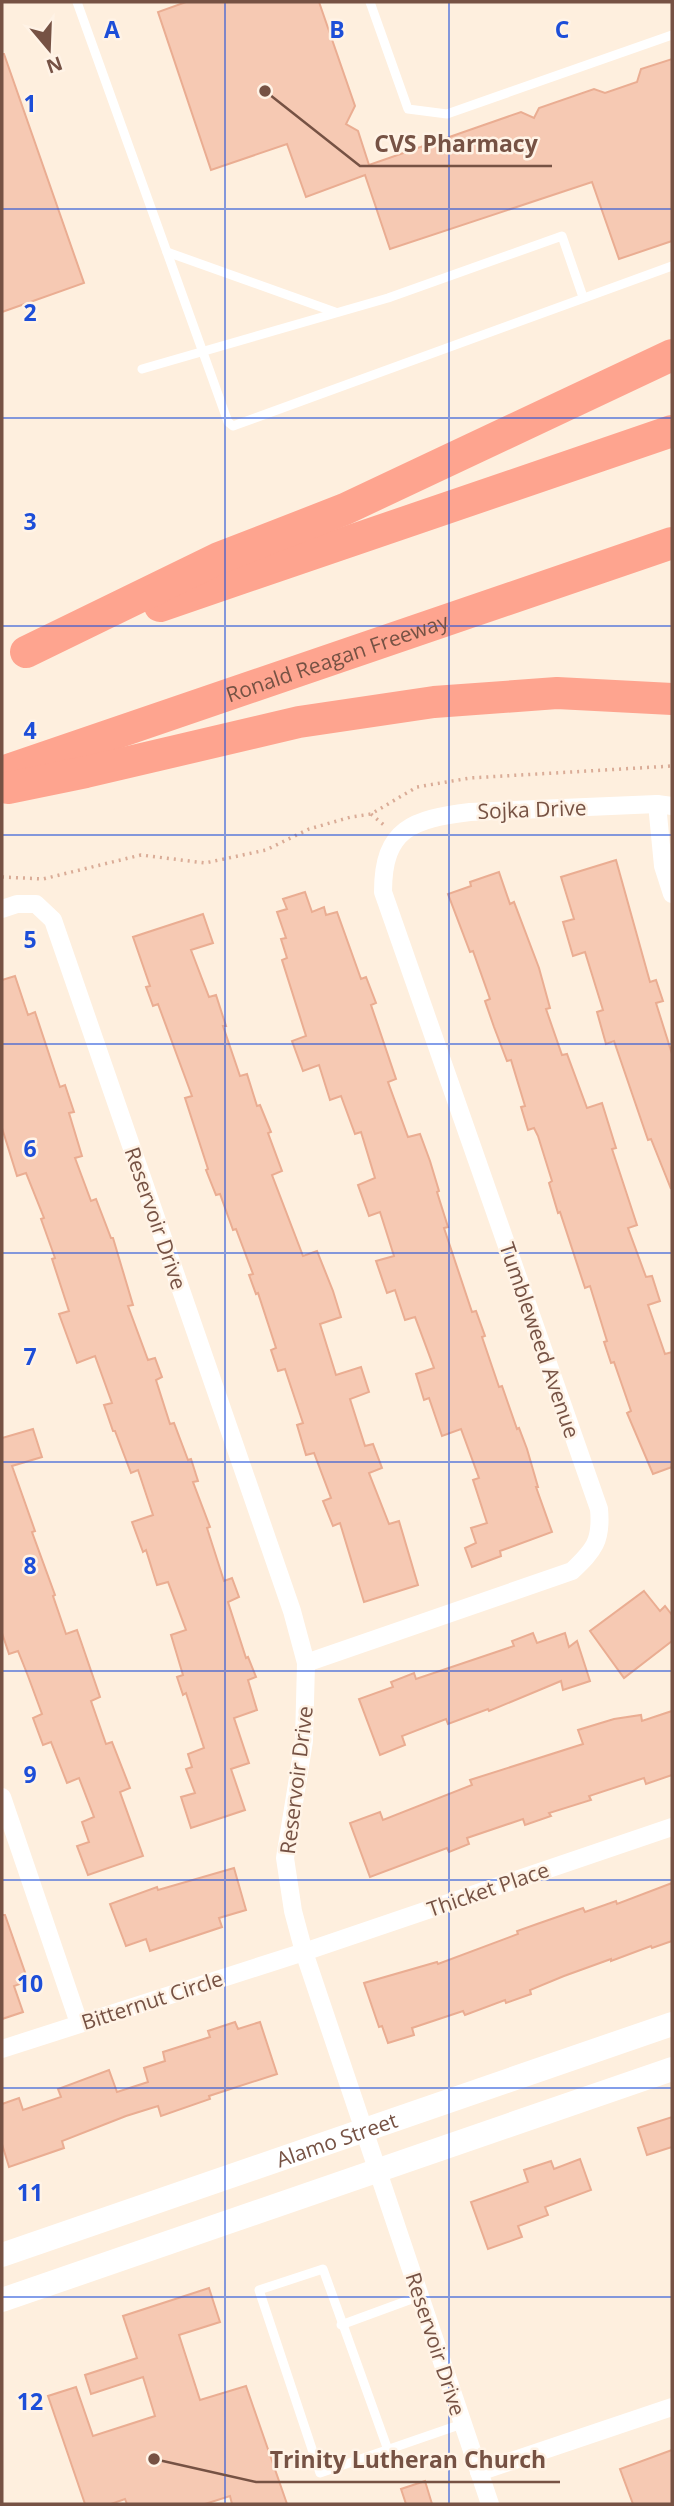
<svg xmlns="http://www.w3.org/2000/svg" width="674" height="2506" font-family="'Open Sans',sans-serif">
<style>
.building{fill:#f6c9b3;stroke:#eaad92;stroke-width:2}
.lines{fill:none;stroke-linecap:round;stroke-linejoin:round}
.path{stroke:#daac97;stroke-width:3.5;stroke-dasharray:2 5;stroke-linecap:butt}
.lane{stroke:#fff;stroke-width:9}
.street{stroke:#fff;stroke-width:18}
.secondary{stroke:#fff;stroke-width:24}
.highway{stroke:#fea48f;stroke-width:32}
.grid{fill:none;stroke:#1d4ed8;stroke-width:2;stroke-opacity:0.55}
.labels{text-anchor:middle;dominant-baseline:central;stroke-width:5;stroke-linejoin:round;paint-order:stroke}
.street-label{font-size:21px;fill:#765244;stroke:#fff3e6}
.grid-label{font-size:23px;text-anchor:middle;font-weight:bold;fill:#1d4ed8;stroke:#fff3e6;stroke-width:5;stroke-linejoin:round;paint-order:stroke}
.leader{fill:none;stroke:#765244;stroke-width:2.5}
.callout-dot{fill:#765244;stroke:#fff3e6;stroke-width:2.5}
.callout-label{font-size:23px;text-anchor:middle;font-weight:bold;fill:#765244;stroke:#fff3e6;stroke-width:5;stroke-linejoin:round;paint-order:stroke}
</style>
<rect width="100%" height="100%" fill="#feefde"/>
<g class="building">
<polygon points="186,2 319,2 355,106 346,124 358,131 369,165 521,112 534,118 539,108 594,89 605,93 637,82 641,69 672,59 672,241 619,259 592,182 390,249 365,175 306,197 287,144 211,170 158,12"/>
<polygon points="2,54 4,54 84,283 2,312"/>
<polygon points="616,860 650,982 656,980 663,1001 656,1003 672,1054 671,1189 651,1139 648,1140 614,1041 606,1044 597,1012 603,1010 585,952 573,956 563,922 574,919 561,877"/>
<polygon points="499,872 510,904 514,902 539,968 550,1008 546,1009 562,1055 567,1054 587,1108 602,1103 616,1148 612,1149 637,1225 628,1228 646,1277 652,1276 660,1301 648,1305 665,1354 672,1352 672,1467 653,1474 627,1413 631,1411 614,1362 611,1363 604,1342 607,1341 590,1286 585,1288 560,1212 558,1213 549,1183 552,1181 538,1136 534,1128 528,1130 521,1107 525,1106 511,1060 507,1061 494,1027 485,1001 490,999 473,951 470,952 448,894 471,886 470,882"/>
<polygon points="305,892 312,912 324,907 326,915 337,912 361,979 366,977 376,1003 371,1005 396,1079 388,1082 408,1137 420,1134 430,1161 439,1191 437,1192 448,1227 444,1228 472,1312 476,1311 485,1336 482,1337 499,1387 502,1386 517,1429 519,1428 527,1449 538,1487 536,1487 552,1532 500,1551 501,1556 472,1567 465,1548 476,1543 471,1528 487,1523 473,1480 479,1478 461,1429 442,1436 429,1398 424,1400 416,1374 434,1368 415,1317 405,1320 395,1290 387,1293 376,1261 394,1256 380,1212 369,1216 358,1185 375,1178 361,1132 355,1134 341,1096 330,1100 319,1065 303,1071 292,1041 306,1036 282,960 287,958 281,939 286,938 277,912 287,909 283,899"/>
<polygon points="203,914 213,943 191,950 209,997 216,995 226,1026 223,1026 240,1076 247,1074 257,1106 260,1105 271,1132 268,1133 282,1171 272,1175 303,1256 317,1251 333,1291 341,1317 320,1324 336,1375 361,1367 369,1392 350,1399 365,1446 373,1444 382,1468 369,1473 389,1524 399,1521 418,1585 364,1602 340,1523 333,1526 323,1501 331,1498 314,1453 306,1455 297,1425 303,1423 285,1369 278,1371 271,1350 276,1348 258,1293 256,1294 249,1275 253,1274 236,1229 233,1230 220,1194 216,1195 206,1170 208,1169 185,1098 192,1096 158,1004 153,1006 146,987 150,986 133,937"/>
<polygon points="15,976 28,1015 35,1012 60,1087 65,1085 74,1112 69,1113 82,1156 75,1158 91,1201 96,1199 111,1238 113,1238 133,1305 128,1306 148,1360 155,1358 162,1377 156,1380 170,1424 174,1423 188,1460 191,1459 198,1481 193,1482 210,1527 207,1528 224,1581 232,1578 239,1597 228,1602 246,1658 248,1657 256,1677 248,1680 257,1710 234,1718 249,1763 231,1769 245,1810 191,1828 181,1797 195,1793 186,1769 192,1767 188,1754 204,1748 186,1693 183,1695 177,1677 183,1675 171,1635 186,1630 168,1582 157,1585 146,1550 143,1552 132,1522 153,1515 138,1470 131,1473 115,1431 113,1431 104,1405 112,1403 95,1356 77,1363 59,1314 69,1311 52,1259 55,1258 41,1219 44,1218 26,1173 17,1176 2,1128 2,980"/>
<polygon points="33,1429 42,1457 12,1466 35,1531 32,1532 55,1595 53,1596 66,1634 77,1630 100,1697 91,1701 106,1744 112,1742 130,1788 120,1792 143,1856 88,1875 77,1846 89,1842 82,1822 94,1817 79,1778 67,1783 51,1742 43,1745 33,1718 42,1714 28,1676 18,1651 9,1654 2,1633 2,1438"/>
<polygon points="644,1591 660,1611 665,1606 672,1615 672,1641 624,1678 590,1631"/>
<polygon points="533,1633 537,1643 565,1633 569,1647 577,1641 590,1681 563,1690 561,1681 489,1711 488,1709 448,1724 446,1719 402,1736 405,1745 380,1755 359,1699 393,1687 391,1682 414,1673 416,1679 514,1646 512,1641"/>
<polygon points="672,1711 672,1775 646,1784 644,1778 589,1796 591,1800 549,1813 551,1816 525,1825 523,1819 467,1838 469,1844 449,1852 447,1848 370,1877 350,1823 380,1812 383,1820 472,1785 470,1780 583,1744 578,1730 614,1719 641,1715 642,1721"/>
<polygon points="234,1868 246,1910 219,1918 222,1927 150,1951 146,1939 126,1946 110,1904 157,1887 158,1890"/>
<polygon points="672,1883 672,1941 652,1948 651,1946 611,1961 611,1959 564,1976 530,1990 531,1994 506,2003 505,2000 465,2015 463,2011 412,2028 414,2035 388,2043 382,2026 379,2027 364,1983 437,1962 438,1964 518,1934 517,1931 537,1924 583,1908 585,1912 616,1901 617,1904"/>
<polygon points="2,1915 5,1915 28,1981 14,1986 23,2012 2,2019"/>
<polygon points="235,2022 238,2029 260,2022 277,2074 209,2096 210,2099 161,2116 158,2106 126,2116 62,2141 64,2148 9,2167 2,2144 2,2104 19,2098 23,2110 61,2097 58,2089 109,2070 117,2092 148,2082 144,2068 165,2061 163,2052 210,2037 208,2031"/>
<polygon points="672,2117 672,2147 647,2155 638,2128"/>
<polygon points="580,2159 591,2190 545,2207 548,2215 518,2226 522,2237 488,2249 471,2202 528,2182 524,2170 551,2161 554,2169"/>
<polygon points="209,2288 220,2322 179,2335 200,2400 246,2386 287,2504 232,2504 230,2496 205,2504 127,2504 125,2499 111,2504 85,2504 48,2396 76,2387 93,2436 155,2416 143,2377 91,2394 85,2375 137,2358 123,2316"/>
<polygon points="672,2450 672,2504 633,2504 620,2469"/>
<polygon points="425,2481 432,2504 406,2504 401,2489"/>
</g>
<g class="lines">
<g class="path">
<polyline points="371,814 385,826"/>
<polyline points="2,877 43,879 141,855 205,863 266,850 309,829 351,817 371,814 417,787 470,778 672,766"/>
</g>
<g class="lane">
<polyline points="77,2 228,422 233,426 672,266"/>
<polyline points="370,2 408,109 447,114 672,35"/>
<polyline points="167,252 335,312"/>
<polyline points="142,369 388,298 562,236 583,297"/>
<polyline points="341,2325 420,2296"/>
<polyline points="388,2450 323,2269 259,2290 320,2473 462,2424"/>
</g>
<g class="street">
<polyline points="657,804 663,866 672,894"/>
<polyline points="2,909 17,904 36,904 53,920 292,1611 306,1663 304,1741 285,1858 293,1911 304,1952 490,2504"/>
<path d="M306,1663L572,1571C594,1550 602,1541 599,1509L383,892C383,828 413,819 470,812L657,804L672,806"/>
<polyline points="2,1797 79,2023"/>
<polyline points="2,2049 304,1952 672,1827"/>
<polyline points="479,2472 672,2407"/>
</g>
<g class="secondary">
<path id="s1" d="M2,2255L672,2024"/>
<polyline points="2,2300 672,2069"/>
</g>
<g class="highway">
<polyline points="160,606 672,431"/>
<polyline points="26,652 219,558 345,509 672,355"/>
<path id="s2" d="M2,772L672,543"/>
<polyline points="8,788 86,772 299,722 434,702 557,693 672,699"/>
</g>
</g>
<path class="grid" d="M225,2V2504M449,2V2504M2,209H672M2,418H672M2,626H672M2,835H672M2,1044H672M2,1253H672M2,1462H672M2,1671H672M2,1880H672M2,2088H672M2,2297H672"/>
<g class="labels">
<g class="street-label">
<text stroke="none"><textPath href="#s2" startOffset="354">Ronald Reagan Freeway</textPath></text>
<text transform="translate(532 809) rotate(-2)">Sojka Drive</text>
<text transform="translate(156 1218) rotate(71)">Reservoir Drive</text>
<text transform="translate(540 1340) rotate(71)">Tumbleweed Avenue</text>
<text transform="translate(296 1780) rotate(-83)">Reservoir Drive</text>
<text transform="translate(488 1889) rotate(-19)">Thicket Place</text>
<text transform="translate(152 2000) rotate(-18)">Bitternut Circle</text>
<text stroke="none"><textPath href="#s1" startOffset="354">Alamo Street</textPath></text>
<text transform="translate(436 2344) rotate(72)">Reservoir Drive</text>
</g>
</g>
<g class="grid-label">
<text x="112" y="38">A</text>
<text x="337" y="38">B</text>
<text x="562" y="38">C</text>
<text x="30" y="112">1</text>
<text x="30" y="321">2</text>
<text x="30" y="530">3</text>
<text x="30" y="739">4</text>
<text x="30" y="948">5</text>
<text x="30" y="1157">6</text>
<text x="30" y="1365">7</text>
<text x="30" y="1574">8</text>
<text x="30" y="1783">9</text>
<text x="30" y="1992">10</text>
<text x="30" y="2201">11</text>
<text x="30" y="2410">12</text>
</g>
<path class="leader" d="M265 91L360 166H552M154 2459L256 2482H560"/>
<g class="callout-dot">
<circle cx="265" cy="91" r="7"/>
<circle cx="154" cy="2459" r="7"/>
</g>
<g class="callout-label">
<text x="456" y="152">CVS Pharmacy</text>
<text x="408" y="2468">Trinity Lutheran Church</text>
</g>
<rect width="674" height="2506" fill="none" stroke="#765244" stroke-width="7"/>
<g transform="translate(49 49) rotate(161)" stroke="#fff3e6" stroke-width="5" paint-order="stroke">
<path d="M0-5L12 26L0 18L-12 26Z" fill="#765244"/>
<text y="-10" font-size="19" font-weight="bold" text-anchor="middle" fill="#765244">N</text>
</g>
</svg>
